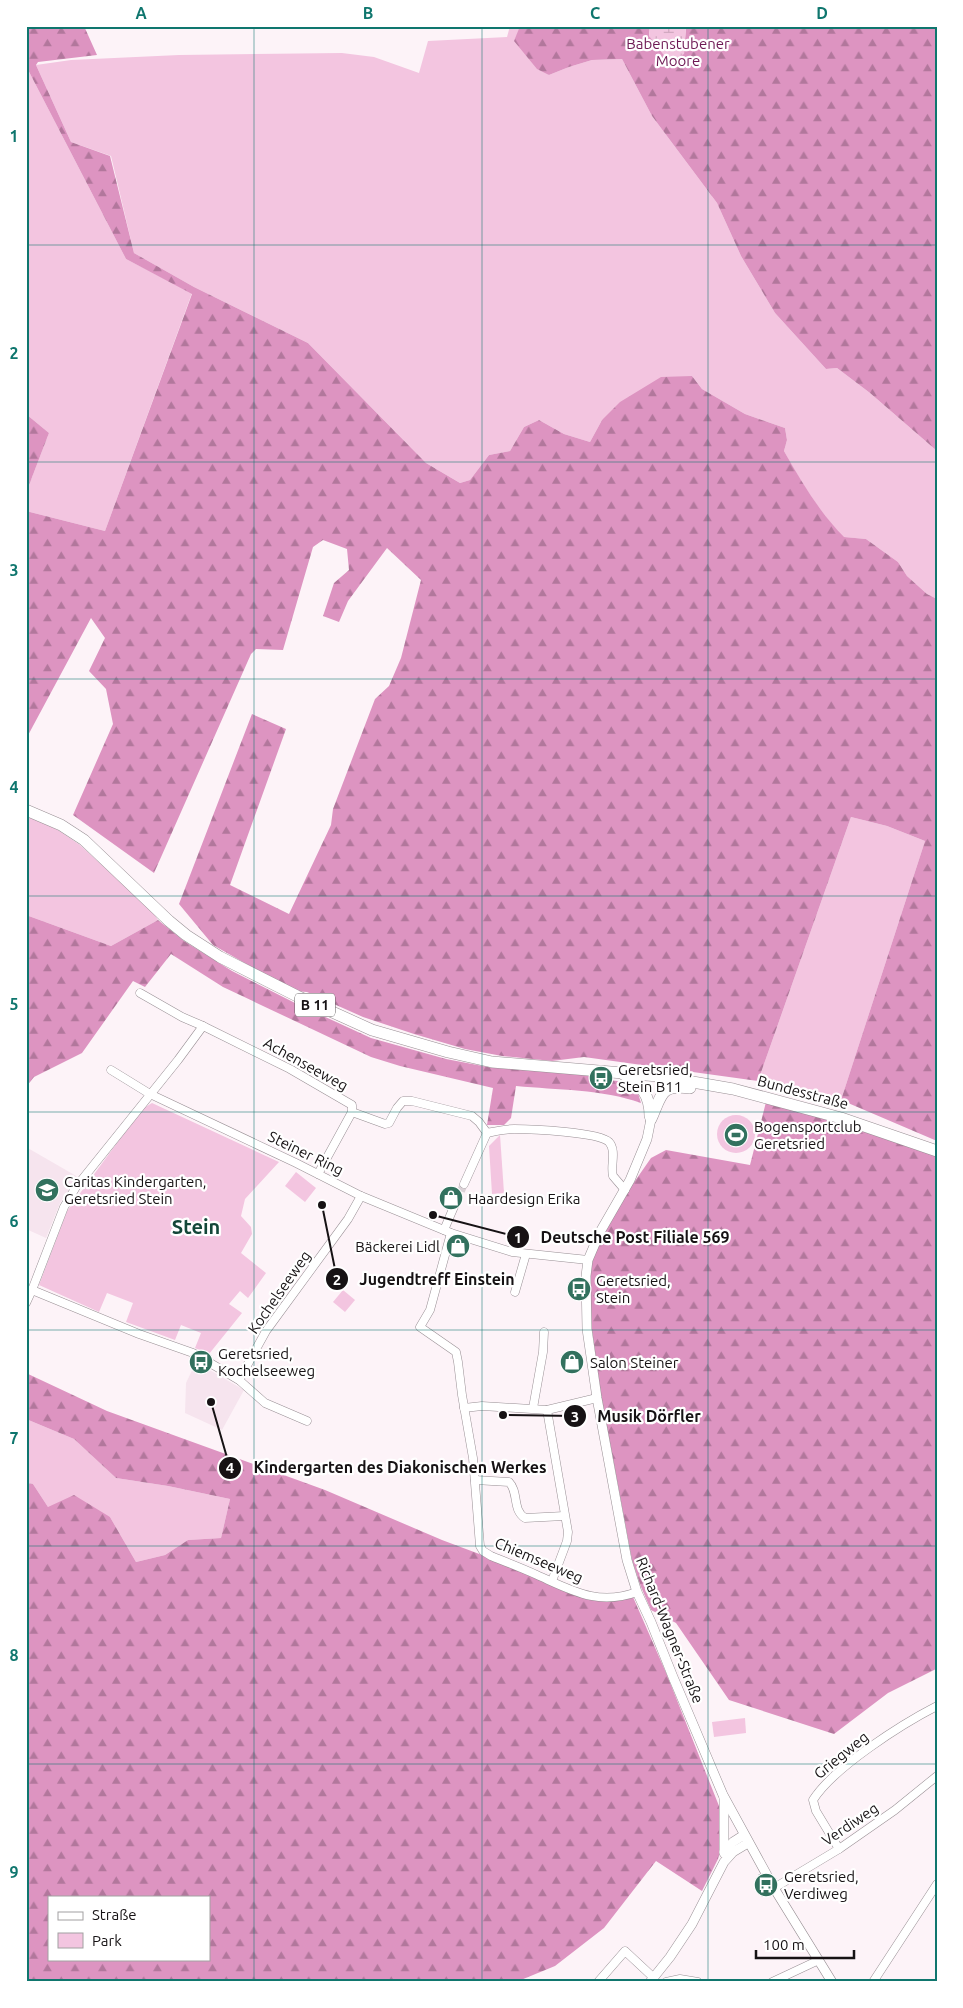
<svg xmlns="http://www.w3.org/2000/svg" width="963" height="2008" font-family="Ubuntu,sans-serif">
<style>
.built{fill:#f6e4ee}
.green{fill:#f3c5e0}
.forest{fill:url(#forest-firs);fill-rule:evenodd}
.wetland{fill:url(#wetland-marsh)}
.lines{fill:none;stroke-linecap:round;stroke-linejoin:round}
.minor-tunnel{stroke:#dad1d6;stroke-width:8;stroke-dasharray:8 4;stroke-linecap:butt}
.minor-casing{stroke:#988f94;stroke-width:9}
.tertiary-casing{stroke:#988f94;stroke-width:10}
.primary-casing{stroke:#988f94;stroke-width:12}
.minor{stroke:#fff;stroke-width:8}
.tertiary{stroke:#fff;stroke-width:9}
.primary{stroke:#fff;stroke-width:11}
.grid{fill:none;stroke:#0f766e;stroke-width:1;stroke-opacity:0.55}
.labels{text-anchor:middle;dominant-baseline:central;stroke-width:4.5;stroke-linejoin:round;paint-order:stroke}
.shield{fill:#fff;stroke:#5c595a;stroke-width:1}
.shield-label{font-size:14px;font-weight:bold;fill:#161214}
.park-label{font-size:15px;fill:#6e1954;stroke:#fff}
.street-label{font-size:15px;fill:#161214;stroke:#fff}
.poi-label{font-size:15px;fill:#161214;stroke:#fff;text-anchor:start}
.district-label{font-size:20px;font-weight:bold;fill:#134739;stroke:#fff}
.leader{fill:none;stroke:#161214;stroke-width:2}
.callout-dot{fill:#161214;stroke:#fff;stroke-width:2}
.mark-label{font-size:15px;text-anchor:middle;font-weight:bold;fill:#fff}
.callout-label{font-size:16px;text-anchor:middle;font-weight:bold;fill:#161214;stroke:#fff;stroke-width:4.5;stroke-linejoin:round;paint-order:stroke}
.neatline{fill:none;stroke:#0f766e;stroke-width:2}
.grid-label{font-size:16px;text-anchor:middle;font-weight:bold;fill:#0f766e}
</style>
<defs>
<pattern id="forest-firs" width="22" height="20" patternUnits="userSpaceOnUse" patternTransform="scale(1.25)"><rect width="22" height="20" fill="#dd94c1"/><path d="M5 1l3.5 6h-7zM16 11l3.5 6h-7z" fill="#b2779c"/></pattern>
<pattern id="wetland-marsh" width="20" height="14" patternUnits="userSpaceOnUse" patternTransform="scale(1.25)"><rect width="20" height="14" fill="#f3c5e0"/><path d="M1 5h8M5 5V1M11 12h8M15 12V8" fill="none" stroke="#d0a8bf"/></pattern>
</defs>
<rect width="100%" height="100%" fill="#fdf3f8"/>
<g class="built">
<polygon points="26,1147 78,1177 60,1203 46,1238 26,1229"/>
<polygon points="196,1362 244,1390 222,1430 185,1413 186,1383"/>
</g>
<g class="green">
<path d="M510,26H520L515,41L549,75L569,67L592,60L622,59L652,116L717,203L741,256L775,313L826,369L837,368L870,393L937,451V599L927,594L907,576L898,562L866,539L843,537C820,512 800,481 784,451L787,440L785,428L745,414L702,389L692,376L602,420L590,442L564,434L539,420L524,427L510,451L489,455L470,480L460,483L426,463L308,343L194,287L134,253L111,156L71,142L36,65L71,60L179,55L342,53L374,57L419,73L428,41L507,37Z"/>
<polygon points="26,66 126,259 192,293 105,531 26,511 26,493 49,433 26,414"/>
<polygon points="26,815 58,830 80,845 152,911 158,920 111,946 26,915"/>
<polygon points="851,817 887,826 925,841 841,1100 758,1081"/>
<polygon points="152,1103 279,1162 245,1199 241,1216 251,1227 252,1234 241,1253 266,1273 248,1298 240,1291 229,1304 242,1313 209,1354 195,1348 201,1333 181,1325 175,1340 126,1322 133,1303 107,1293 99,1312 39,1285 67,1211 142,1109"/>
<circle cx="736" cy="1134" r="19"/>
<polygon points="500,1135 504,1193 492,1194 489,1146"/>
<polygon points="296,1172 316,1188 305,1202 285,1186"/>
<polygon points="343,1290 355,1300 345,1312 333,1302"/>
<polygon points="26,1419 74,1439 116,1478 168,1486 230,1499 221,1538 188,1540 165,1555 136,1562 110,1517 48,1507 33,1484 26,1483"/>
<polygon points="745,1718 746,1733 714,1737 712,1722"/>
</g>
<g class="forest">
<path d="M26,26H84L97,55L38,62L36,65L71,142L110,156L134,253L194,287L308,343L426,463L460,483L470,480L489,455L510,451L524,427L539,420L564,434L590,442L602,420L620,402L661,377L692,376L702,389L745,414L785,428L787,440L784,451C801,481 820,513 844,537L866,539L898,562L907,576L927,594L937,599V1141L841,1100L925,841L887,826L851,817L758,1081L584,1057L552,1061L502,1056L465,1049L414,1034L363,1017L307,992L294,991L213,945L179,904L252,714L286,729L230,885L289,914L331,825L333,809L375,699L389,686L401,658L421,580L387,548L348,601L339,622L323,616L334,583L349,570L347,549L323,540L313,547L283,650L256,649L251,654L154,873L73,815L113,724L106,689L89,671L105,638L91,618L26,739V511L105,531L192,294L126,259L26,66Z"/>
<polygon points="520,26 650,26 649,36 684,54 686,26 937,26 937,451 870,393 837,368 826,369 775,313 741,256 717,203 652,116 622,59 592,60 569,67 549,75 537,69 514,41"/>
<polygon points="26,414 49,433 26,493"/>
<path d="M26,915L111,946L158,920L184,941L232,971L295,1003L371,1038L446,1059L493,1068L564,1069L601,1079L626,1082L637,1090L641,1103C602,1089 557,1090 516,1086L511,1118L504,1125H487L493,1088L400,1066L371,1057L223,987L171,954L145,987L133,981L82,1053L34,1077L26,1087Z"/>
<polygon points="766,1102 841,1121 937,1154 937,1666 936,1669 888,1693 834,1734 729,1700 676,1623 651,1610 641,1587 632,1560 601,1395 591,1323 589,1277 590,1261 602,1232 628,1191 651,1158 666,1150 750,1165"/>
<path d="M26,1373L107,1411L325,1490L442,1540L605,1601L633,1597L667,1675L721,1811L723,1840L718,1859L702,1891L656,1861L604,1928L555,1966L516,1982H26V1483L33,1484L48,1507L74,1495L110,1517L136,1562L165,1555L188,1540L221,1538L230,1499L168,1486L116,1478L74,1439L26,1419ZM49,1897H209V1959H49Z"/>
</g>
<polygon class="wetland" points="650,26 686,26 684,54 669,62 649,36"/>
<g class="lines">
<polyline class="minor-tunnel" points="456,1202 464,1184"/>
<g class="minor-casing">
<g id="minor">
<polyline points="140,993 182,1017 203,1026"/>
<polyline points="111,1070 150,1094 296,1163 361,1196 451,1233 512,1252 588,1260"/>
<polyline points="352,1112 385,1124 389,1123 397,1108 403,1101 412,1101 472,1116 479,1122 487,1133"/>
<path d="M487,1133C496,1131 504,1129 514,1129C530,1129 599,1132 609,1142C617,1151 610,1166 613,1176L625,1190"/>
<polyline points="464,1184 487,1133"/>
<polyline points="444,1230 456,1202"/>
<path d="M451,1233L430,1310L420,1327L456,1352L458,1362L462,1395L473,1458L480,1546L483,1551L491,1556C506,1562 522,1568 537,1575C573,1591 598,1606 637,1592"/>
<polyline points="515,1292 526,1254"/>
<polyline points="26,1303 32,1290"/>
<polyline points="239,1380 266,1331 348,1219 361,1196"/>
<polyline points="464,1408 482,1406 547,1410 597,1398"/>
<polyline points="533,1408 543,1352 544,1332"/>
<polyline points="547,1410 568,1532 567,1541 552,1581"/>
<polyline points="307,1421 265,1403 239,1380 193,1353 139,1334 32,1290 64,1207 76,1187 178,1060 203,1026 290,1069 352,1105 352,1112 318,1174"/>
<path d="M475,1480L509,1482C519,1492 512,1510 525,1518L564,1516"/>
<path d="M839,1849L816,1811L813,1800C834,1767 902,1724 937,1706"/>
<polyline points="774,1888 839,1849 895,1810 937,1776"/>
<polyline points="598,1982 625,1951 654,1978"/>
<polyline points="666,1982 680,1979 698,1982"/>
<polyline points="772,1982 819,1960"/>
<polyline points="873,1982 937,1884"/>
</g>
</g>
<g class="tertiary-casing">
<g id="tertiary">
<polyline points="651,1119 647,1139 630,1180 600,1232 588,1260 586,1276 587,1329 597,1398 627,1560 637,1592 651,1622 673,1677 723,1795 774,1888 832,1982"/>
<polyline points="724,1798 724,1853"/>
<polyline points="724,1852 733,1842 744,1835"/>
<polyline points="650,1982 670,1957 692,1924 724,1862 733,1852 748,1843"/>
</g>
</g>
<g class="primary-casing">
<g id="primary">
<polyline points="26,810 61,825 84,840 169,921 186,935 220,957 297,996 372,1030 448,1052 492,1062 658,1076 733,1089 841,1118 937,1151"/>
<path d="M623,1074C641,1084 650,1095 650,1116"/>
<path d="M651,1119C662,1095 660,1084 690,1088"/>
</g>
</g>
<use href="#minor" class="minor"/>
<use href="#tertiary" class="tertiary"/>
<use href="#primary" class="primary"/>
</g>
<path class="grid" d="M254,26V1982M482,26V1982M708,26V1982M26,245H937M26,462H937M26,679H937M26,896H937M26,1112H937M26,1330H937M26,1546H937M26,1764H937"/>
<defs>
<g id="bus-disc" transform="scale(1.25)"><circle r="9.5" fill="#32715e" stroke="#fff"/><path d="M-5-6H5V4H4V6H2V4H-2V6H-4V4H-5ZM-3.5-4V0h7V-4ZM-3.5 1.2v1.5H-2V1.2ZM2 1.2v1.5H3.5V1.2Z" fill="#fff"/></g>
<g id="stadium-disc" transform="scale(1.25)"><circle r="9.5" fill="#32715e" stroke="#fff"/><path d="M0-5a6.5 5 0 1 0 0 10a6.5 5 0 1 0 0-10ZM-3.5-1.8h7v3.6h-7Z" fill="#fff"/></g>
<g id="school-disc" transform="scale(1.25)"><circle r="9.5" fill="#32715e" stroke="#fff"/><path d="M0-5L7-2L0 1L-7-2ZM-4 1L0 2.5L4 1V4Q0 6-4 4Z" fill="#fff"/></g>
<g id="shop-disc" transform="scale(1.25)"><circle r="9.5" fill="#32715e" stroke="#fff"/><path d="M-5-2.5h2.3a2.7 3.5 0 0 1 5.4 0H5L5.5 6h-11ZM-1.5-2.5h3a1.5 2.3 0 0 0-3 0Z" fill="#fff"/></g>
</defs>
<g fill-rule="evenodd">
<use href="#bus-disc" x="601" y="1078"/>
<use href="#stadium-disc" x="736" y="1135"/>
<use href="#school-disc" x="47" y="1190"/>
<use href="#shop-disc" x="451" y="1198"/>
<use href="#shop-disc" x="458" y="1246"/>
<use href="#bus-disc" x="579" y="1289"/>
<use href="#bus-disc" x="201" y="1362"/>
<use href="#shop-disc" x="572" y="1362"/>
<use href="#bus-disc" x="766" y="1885"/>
</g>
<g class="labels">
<rect class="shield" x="295" y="993.5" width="40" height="23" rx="4"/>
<g class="shield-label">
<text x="315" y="1005">B 11</text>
</g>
<g class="park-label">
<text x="678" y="43">Babenstubener<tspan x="678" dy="17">Moore</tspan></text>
</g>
<g class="street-label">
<text transform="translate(306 1064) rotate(29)">Achenseeweg</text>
<text transform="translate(803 1092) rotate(15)">Bundesstraße</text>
<text transform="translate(306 1153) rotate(26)">Steiner Ring</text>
<text transform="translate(279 1292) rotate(-55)">Kochelseeweg</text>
<text transform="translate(539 1560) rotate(23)">Chiemseeweg</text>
<text transform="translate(670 1630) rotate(68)">Richard-Wagner-Straße</text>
<text transform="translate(841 1755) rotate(-39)">Griegweg</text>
<text transform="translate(850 1824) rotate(-34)">Verdiweg</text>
</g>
<g class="poi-label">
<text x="618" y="1069">Geretsried,<tspan x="618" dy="17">Stein B11</tspan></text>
<text x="754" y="1126">Bogensportclub<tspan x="754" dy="17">Geretsried</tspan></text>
<text x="64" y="1181">Caritas Kindergarten,<tspan x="64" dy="17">Geretsried Stein</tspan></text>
<text x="468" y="1198">Haardesign Erika</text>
<text x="440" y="1246" text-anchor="end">Bäckerei Lidl</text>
<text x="596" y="1280">Geretsried,<tspan x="596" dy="17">Stein</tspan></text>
<text x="218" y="1353">Geretsried,<tspan x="218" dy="17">Kochelseeweg</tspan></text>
<text x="590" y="1362">Salon Steiner</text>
<text x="784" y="1876">Geretsried,<tspan x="784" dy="17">Verdiweg</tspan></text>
</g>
<g class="district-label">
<text x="196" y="1226">Stein</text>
</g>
</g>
<path class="leader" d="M433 1215L518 1237M322 1205L337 1279M503 1415L575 1416M211 1402L230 1468"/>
<g class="callout-dot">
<circle cx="433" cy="1215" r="5"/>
<circle cx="322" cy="1205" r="5"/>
<circle cx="503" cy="1415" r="5"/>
<circle cx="211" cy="1402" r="5"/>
<circle cx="518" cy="1237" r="12"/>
<circle cx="337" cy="1279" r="12"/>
<circle cx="575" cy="1416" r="12"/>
<circle cx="230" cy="1468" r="12"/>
</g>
<g class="mark-label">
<text x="518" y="1243">1</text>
<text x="337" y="1285">2</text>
<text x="575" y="1422">3</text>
<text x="230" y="1473">4</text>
</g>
<g class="callout-label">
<text x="635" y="1243">Deutsche Post Filiale 569</text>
<text x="437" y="1285">Jugendtreff Einstein</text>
<text x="649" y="1422">Musik Dörfler</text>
<text x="400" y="1473">Kindergarten des Diakonischen Werkes</text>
</g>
<rect width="963" height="2008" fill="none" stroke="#ffffff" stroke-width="55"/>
<rect x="48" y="1896" width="162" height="65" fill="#ffffff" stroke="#a2a0a1"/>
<rect x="58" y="1912" width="25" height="8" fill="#ffffff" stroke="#a2a0a1"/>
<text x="92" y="1920" font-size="15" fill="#161214">Straße</text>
<rect x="58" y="1933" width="25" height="15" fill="#f3c5e0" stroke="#a2a0a1"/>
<text x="92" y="1946" font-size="15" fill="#161214">Park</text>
<path d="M756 1950v8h98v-8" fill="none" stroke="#161214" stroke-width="2.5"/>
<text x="763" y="1950" font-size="15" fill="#161214" stroke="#ffffff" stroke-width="4" paint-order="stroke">100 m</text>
<rect x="28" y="28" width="908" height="1952" class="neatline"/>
<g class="grid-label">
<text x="141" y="19">A</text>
<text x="368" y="19">B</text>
<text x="595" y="19">C</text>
<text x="822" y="19">D</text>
<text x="14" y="142">1</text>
<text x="14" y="359">2</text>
<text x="14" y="576">3</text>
<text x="14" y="793">4</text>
<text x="14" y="1010">5</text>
<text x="14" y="1227">6</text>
<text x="14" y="1444">7</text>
<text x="14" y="1661">8</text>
<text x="14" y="1878">9</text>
</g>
</svg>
